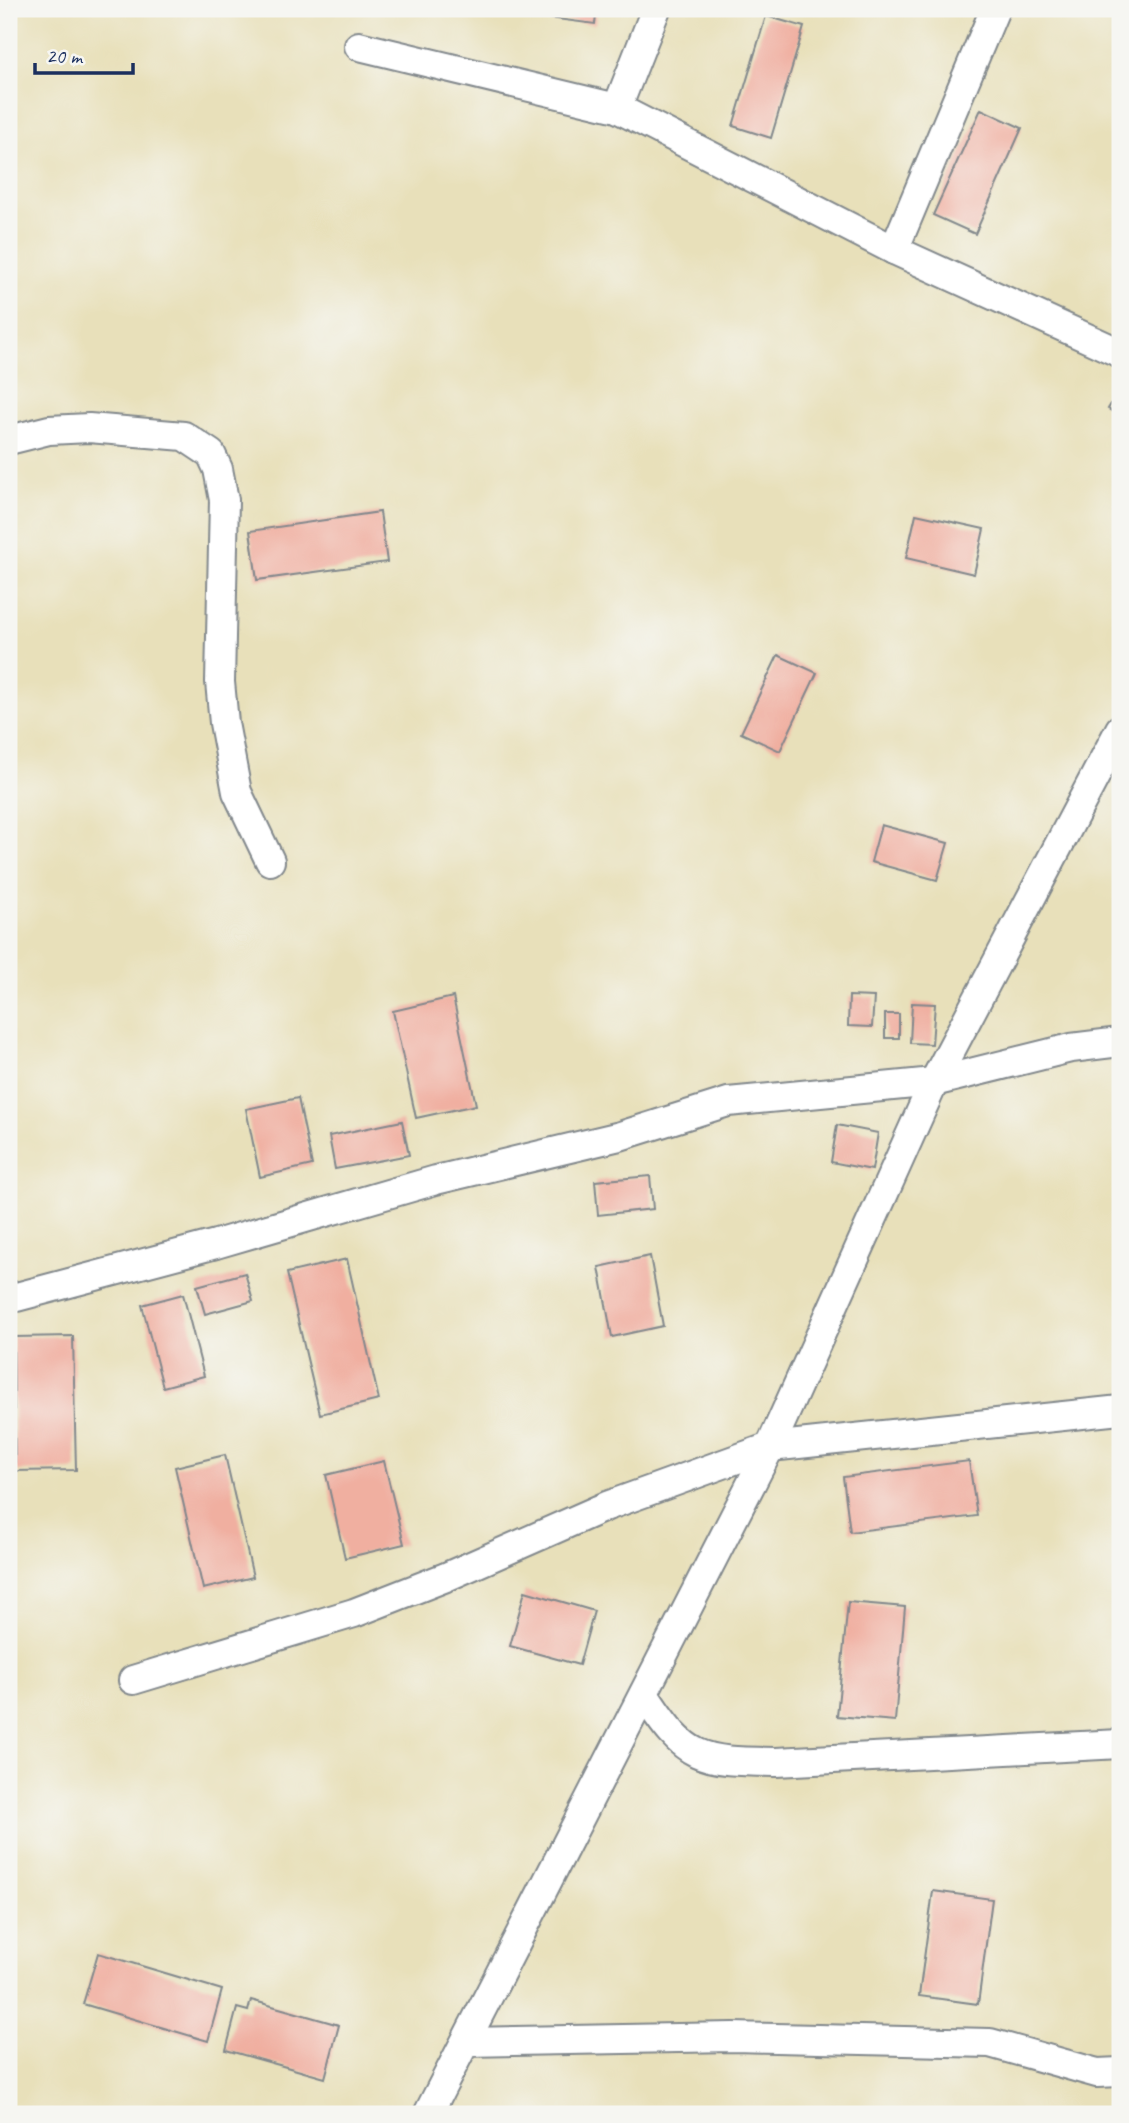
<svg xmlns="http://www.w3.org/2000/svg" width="1129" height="2123" font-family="Caveat,sans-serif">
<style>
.building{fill:#f0afa0}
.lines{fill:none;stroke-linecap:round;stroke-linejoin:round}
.minor-casing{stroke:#82888c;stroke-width:32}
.minor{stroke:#fff;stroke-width:28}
</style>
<rect width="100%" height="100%" fill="#f6f6f2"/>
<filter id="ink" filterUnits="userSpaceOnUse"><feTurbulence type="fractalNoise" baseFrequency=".0143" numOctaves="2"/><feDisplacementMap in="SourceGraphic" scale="14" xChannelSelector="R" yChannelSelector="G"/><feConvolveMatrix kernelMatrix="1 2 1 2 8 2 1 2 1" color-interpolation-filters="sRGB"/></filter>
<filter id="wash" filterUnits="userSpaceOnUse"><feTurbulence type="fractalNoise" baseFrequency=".00686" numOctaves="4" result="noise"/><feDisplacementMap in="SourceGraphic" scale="28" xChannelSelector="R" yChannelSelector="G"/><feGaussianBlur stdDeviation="1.57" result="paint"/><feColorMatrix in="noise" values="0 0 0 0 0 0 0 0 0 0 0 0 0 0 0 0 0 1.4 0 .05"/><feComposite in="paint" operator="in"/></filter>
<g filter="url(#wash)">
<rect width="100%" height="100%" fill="#e8e0ba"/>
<g id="blocks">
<g class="building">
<polygon points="479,9 597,9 595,24"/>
<polygon points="766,16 804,27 771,138 733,126"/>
<polygon points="981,109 1022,128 975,234 933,215"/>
<polygon points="1120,389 1120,416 1108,409"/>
<polygon points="380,512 387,562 257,580 250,531"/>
<polygon points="916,514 984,529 974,574 906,558"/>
<polygon points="778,655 817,673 780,751 741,733"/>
<polygon points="881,825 948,843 937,880 871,862"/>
<polygon points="849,996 874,997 872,1027 848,1026"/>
<polygon points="453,997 476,1105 416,1118 393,1011"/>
<polygon points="912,1003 935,1004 932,1044 910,1043"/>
<rect x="885" y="1014" width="14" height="24"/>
<polygon points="298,1098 312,1165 260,1177 246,1109"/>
<polygon points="402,1121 409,1155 335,1169 329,1136"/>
<polygon points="837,1125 878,1133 872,1170 831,1162"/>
<polygon points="650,1176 653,1209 598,1215 595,1181"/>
<polygon points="650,1256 663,1326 612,1337 599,1267"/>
<polygon points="347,1259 379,1400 320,1414 287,1273"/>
<polygon points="245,1273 253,1301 205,1314 197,1286"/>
<polygon points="183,1294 204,1376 163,1387 142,1305"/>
<polygon points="73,1336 76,1470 15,1471 13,1337"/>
<polygon points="225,1455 253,1577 203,1589 175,1467"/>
<polygon points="384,1461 404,1544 345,1558 326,1475"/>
<polygon points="969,1461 977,1516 850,1532 843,1477"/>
<polygon points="525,1591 594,1611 579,1665 510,1646"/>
<polygon points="848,1602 905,1607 895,1721 837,1716"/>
<polygon points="933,1891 992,1899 978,2004 919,1996"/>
<polygon points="98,1953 222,1990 208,2041 83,2004"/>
<polygon points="251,2000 339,2025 325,2078 226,2050 237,2008 248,2011"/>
</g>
</g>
</g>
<g filter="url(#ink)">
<use href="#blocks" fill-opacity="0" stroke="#82888c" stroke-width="2"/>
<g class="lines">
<g class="minor-casing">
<g id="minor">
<polyline points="359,46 617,108 894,250 1120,353"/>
<polyline points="617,108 656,9"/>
<polyline points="894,250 995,9"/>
<polyline points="9,440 49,430 89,428 184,436 211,454 218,469 224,500 220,682 224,723 237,792 270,861"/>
<polyline points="9,1299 216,1244 436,1180 620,1136 728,1102 934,1082 1071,1048 1120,1042"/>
<polyline points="133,1680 354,1613 446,1577 607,1506 770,1447 1120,1410"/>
<path d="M644,1694C687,1761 699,1761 776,1762L1120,1744"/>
<polyline points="466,2042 733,2037 990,2043 1097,2073 1120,2072"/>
<polyline points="428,2114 770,1447 934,1082 1120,729"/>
</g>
</g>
<use href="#minor" class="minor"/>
</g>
</g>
<rect width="1129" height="2123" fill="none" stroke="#f6f6f2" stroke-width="35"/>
<path d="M35 63v10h98v-10" fill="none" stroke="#1b2f5e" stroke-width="3.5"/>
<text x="46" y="63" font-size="21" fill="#1b2f5e" stroke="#f6f6f2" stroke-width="5" paint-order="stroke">20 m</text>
</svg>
